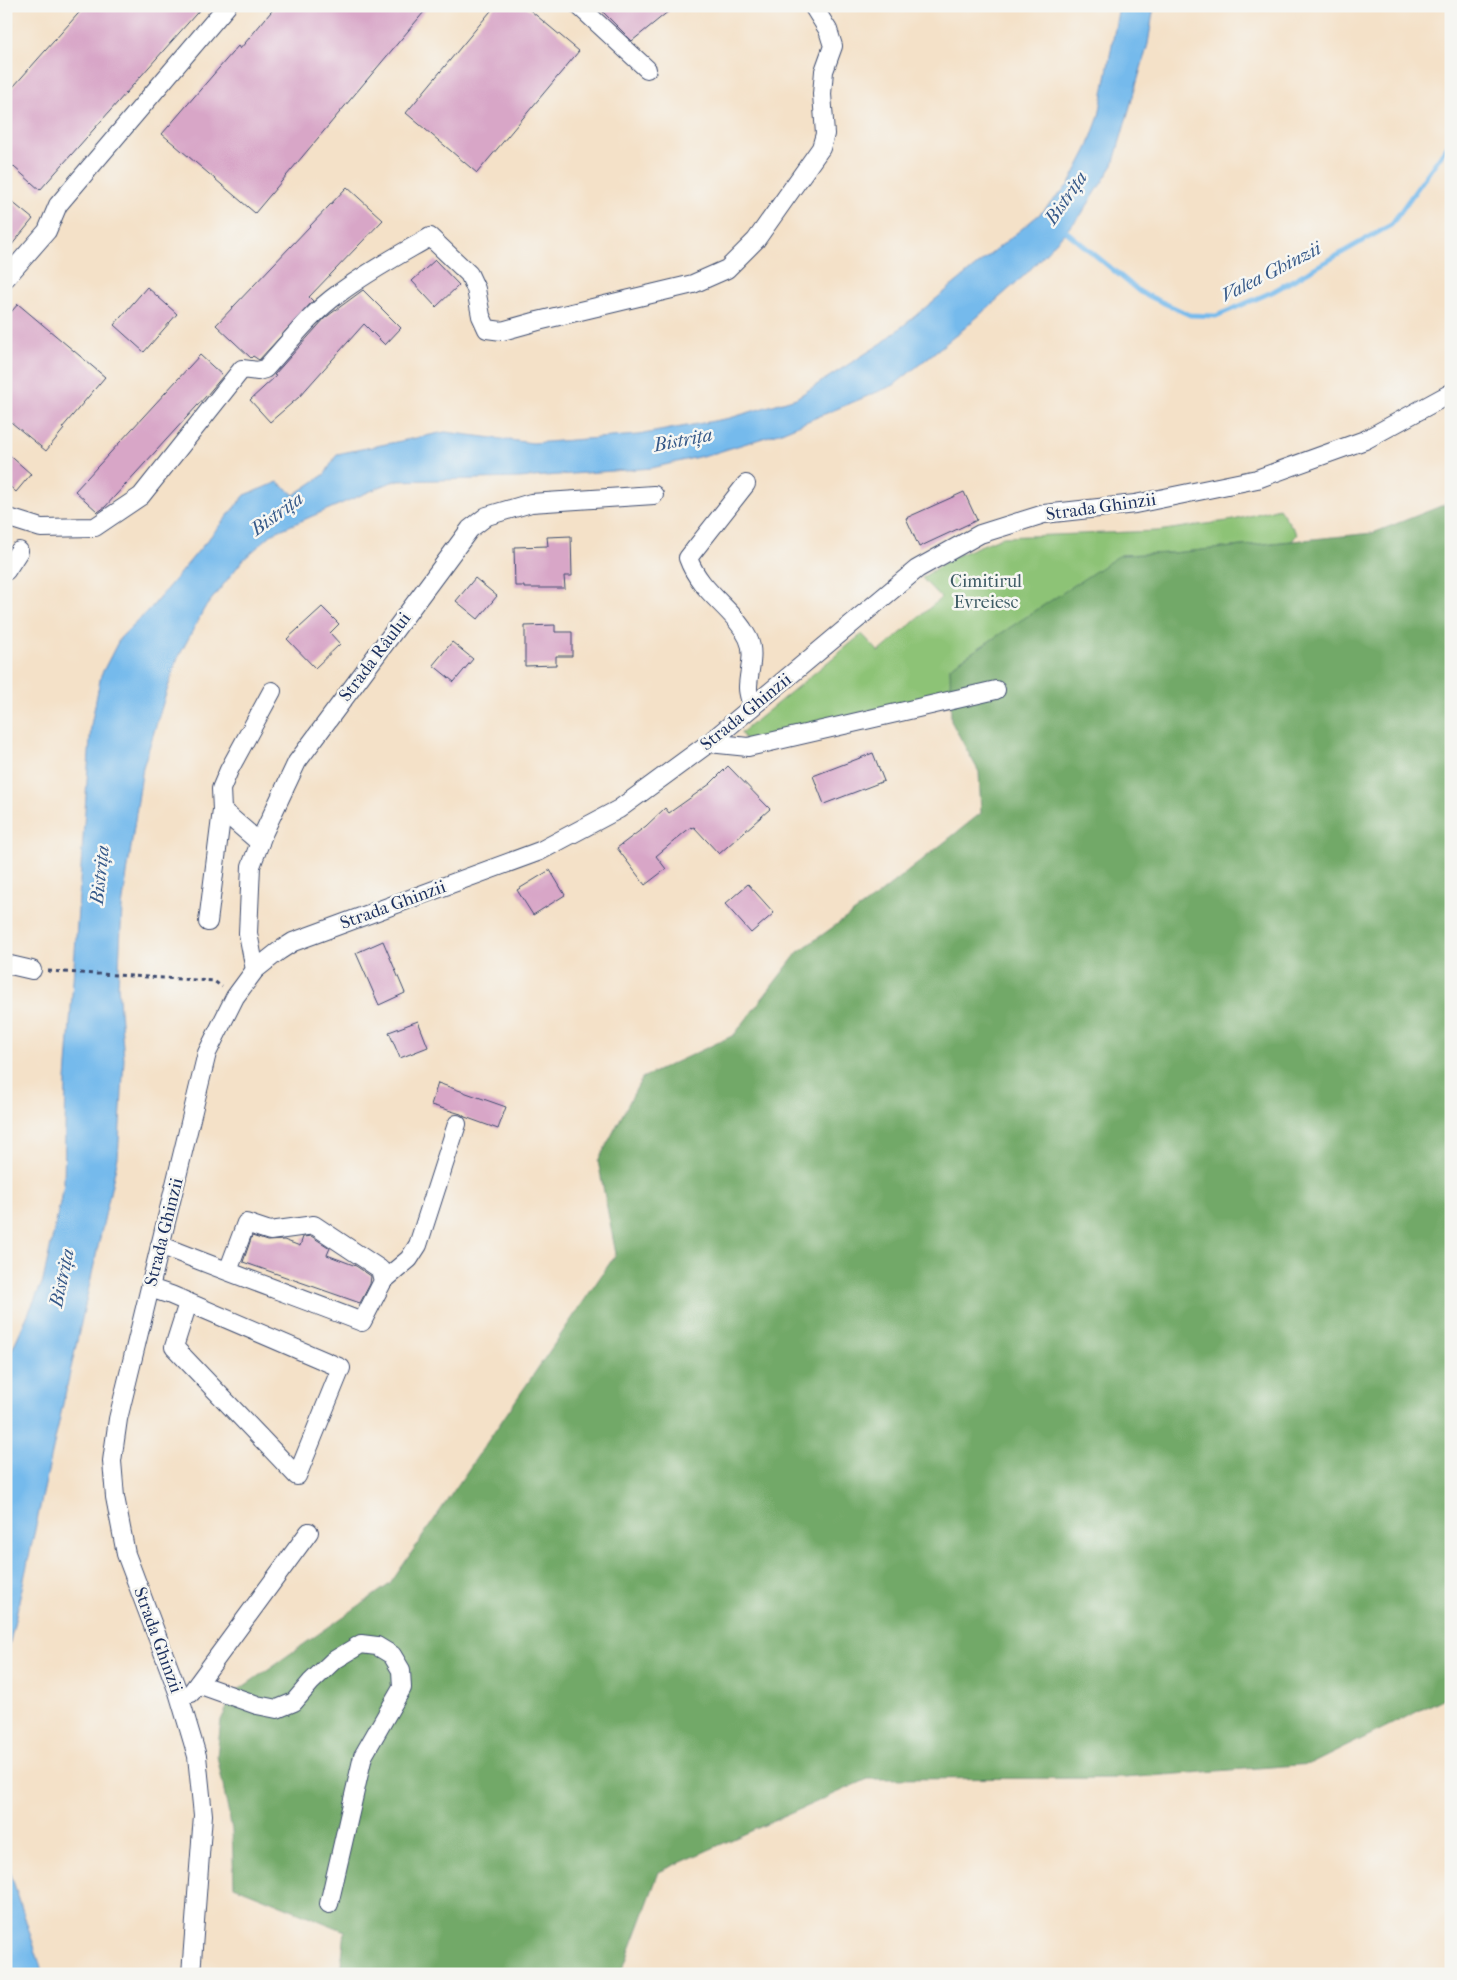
<svg xmlns="http://www.w3.org/2000/svg" width="1457" height="1980" font-family="'IM FELL French Canon',serif">
<style>
.green{fill:#8dc376;stroke:#54796a}
.forest{fill:#72a967;stroke:#466c62}
.water{fill:#75baec;stroke:#4874a5}
.lines{fill:none;stroke-linecap:round;stroke-linejoin:round}
.stream{stroke:#75baec;stroke-width:5}
.building{fill:#d8a6c7}
.minor-casing{stroke:#3c4a6e;stroke-width:20}
.path{stroke:#3c4a6e;stroke-width:3;stroke-dasharray:4 4;stroke-linecap:butt}
.minor{stroke:#fff;stroke-width:18}
.labels{text-anchor:middle;dominant-baseline:central;stroke-width:5;stroke-linejoin:round;paint-order:stroke}
.street-label{font-size:18px;fill:#1b2f5e;stroke:#f6f6f2}
.park-label{font-size:18px;fill:#3d5b65;stroke:#f6f6f2}
.water-label{font-size:19px;font-style:italic;fill:#365989;stroke:#f6f6f2}
</style>
<rect width="100%" height="100%" fill="#f6f6f2"/>
<filter id="ink" filterUnits="userSpaceOnUse"><feTurbulence type="fractalNoise" baseFrequency=".02" numOctaves="2"/><feDisplacementMap in="SourceGraphic" scale="10" xChannelSelector="R" yChannelSelector="G"/><feConvolveMatrix kernelMatrix="1 2 1 2 8 2 1 2 1" color-interpolation-filters="sRGB"/></filter>
<filter id="wash" filterUnits="userSpaceOnUse"><feTurbulence type="fractalNoise" baseFrequency=".0096" numOctaves="4" result="noise"/><feDisplacementMap in="SourceGraphic" scale="20" xChannelSelector="R" yChannelSelector="G"/><feGaussianBlur stdDeviation="1.12" result="paint"/><feColorMatrix in="noise" values="0 0 0 0 0 0 0 0 0 0 0 0 0 0 0 0 0 1.4 0 .05"/><feComposite in="paint" operator="in"/></filter>
<g filter="url(#wash)">
<rect width="100%" height="100%" fill="#f4e1c8"/>
<polygon class="green" points="1279,508 1297,534 1292,541 1173,553 1121,555 950,667 951,691 746,741 741,733 862,634 879,652 941,598 922,578 953,557 1002,537 1157,531 1234,520"/>
<polygon class="forest" points="1451,502 1451,1695 1311,1764 1124,1778 868,1779 659,1872 621,1974 340,1974 345,1931 234,1886 232,1830 217,1756 221,1720 234,1693 390,1584 616,1254 598,1161 642,1078 734,1035 798,952 877,896 981,813 979,772 951,721 950,667 1120,555 1173,553 1373,533"/>
<g class="water">
<polygon points="1119,6 1154,6 1148,44 1113,165 1081,215 1026,274 966,327 894,385 779,433 715,453 652,468 519,478 394,481 273,533 243,560 204,609 176,662 143,767 122,907 118,986 124,1059 118,1157 6,1660 6,1363 43,1281 64,1184 66,1080 91,725 101,675 120,638 150,609 245,495 278,482 294,495 325,474 337,454 445,432 533,443 638,435 730,418 796,398 882,343 1041,213 1069,184 1087,149 1099,116"/>
<polygon points="6,1859 43,1974 6,1974"/>
</g>
<g class="lines">
<polyline class="stream" points="1061,227 1140,292 1190,315 1216,316 1272,292 1391,225 1451,141"/>
</g>
<g id="blocks">
<g class="building">
<polygon points="85,6 203,6 40,190 6,160 6,95"/>
<polygon points="276,6 429,6 255,213 162,134 238,46 240,49"/>
<polygon points="495,6 525,6 579,51 477,173 406,113"/>
<polygon points="597,6 675,6 632,41"/>
<polygon points="347,187 383,220 309,297 313,301 259,360 253,356 251,358 216,325"/>
<polygon points="6,197 33,219 6,252"/>
<polygon points="435,260 459,285 436,307 412,281"/>
<polygon points="147,287 177,314 144,352 114,325"/>
<polygon points="363,290 401,328 385,345 364,324 299,397 270,422 250,400 276,376 274,375 325,318"/>
<polygon points="18,304 105,377 62,428 64,429 46,451 6,418 6,318"/>
<polygon points="200,355 223,376 207,395 105,507 98,512 75,491"/>
<polygon points="6,452 31,474 16,492 6,483"/>
<polygon points="964,492 977,520 919,547 906,518"/>
<polygon points="571,536 572,576 564,576 565,588 524,588 524,586 515,586 514,547 548,546 547,537"/>
<polygon points="475,578 497,596 478,619 456,601"/>
<polygon points="322,607 339,624 330,633 340,644 315,668 287,639"/>
<polygon points="555,625 555,632 572,632 572,656 556,656 556,665 525,666 525,626"/>
<polygon points="452,642 473,659 454,682 433,665"/>
<polygon points="873,753 884,781 824,804 813,776"/>
<polygon points="728,766 770,809 719,854 694,827 692,828 691,827 656,856 666,869 645,885 617,848 646,826 665,808 669,813 710,784"/>
<polygon points="550,870 565,895 533,915 517,890"/>
<polygon points="748,884 774,913 751,933 725,904"/>
<polygon points="383,941 405,993 379,1005 356,953"/>
<polygon points="418,1021 428,1047 400,1058 389,1032"/>
<polygon points="438,1083 506,1107 498,1129 465,1117 461,1114 431,1105"/>
<polygon points="252,1236 267,1241 284,1240 300,1246 303,1237 311,1236 330,1248 327,1255 356,1266 371,1276 370,1284 360,1303 243,1262"/>
</g>
</g>
</g>
<g filter="url(#ink)">
<use href="#blocks" fill-opacity="0" stroke="#3c4a6e" stroke-width="1"/>
<g class="lines">
<g class="minor-casing">
<g id="minor">
<polyline points="579,6 647,69"/>
<polyline points="6,278 47,231 58,205 227,6"/>
<path d="M746,484L688,558C701,594 733,607 748,638C756,654 748,672 748,688C748,694 751,701 752,707"/>
<path d="M6,517L41,528L95,527L141,496L242,369L258,371L265,369C288,344 310,314 338,294C367,272 399,255 430,237L469,274L476,289L481,316L487,329L502,331L538,321L693,284L727,269L756,240L821,148L825,134L822,94L824,71L833,46L828,30L813,6"/>
<polyline points="6,571 19,551"/>
<polyline points="709,743 748,747 996,690"/>
<polyline points="260,843 222,810 221,789 229,770 272,691"/>
<polyline points="208,922 222,810"/>
<polyline points="6,964 32,970"/>
<polyline points="255,970 248,933 251,866 264,832 297,762 470,529 487,516 531,503 654,495"/>
<path d="M160,1245C227,1272 295,1296 362,1322L383,1281L380,1269L314,1225L270,1231L246,1223L228,1271"/>
<polyline points="383,1281 409,1259 418,1245 457,1124"/>
<polyline points="150,1288 171,1295 341,1368 297,1476 174,1347 188,1303"/>
<polyline points="198,1684 257,1705 277,1709 294,1702 311,1682 333,1661 361,1644 377,1646 392,1655 401,1670 402,1688 363,1756 329,1904"/>
<polyline points="191,1693 309,1532"/>
<polyline points="191,1974 203,1815 197,1756 178,1692 126,1554 115,1497 112,1461 118,1419 207,1053 235,997 255,970 279,951 293,942 540,851 619,809 709,743 917,569 980,534 1044,514 1135,504 1257,479 1365,440 1451,393"/>
</g>
</g>
<polyline class="path" points="48,971 214,981 222,987"/>
<use href="#minor" class="minor"/>
</g>
</g>
<g class="labels">
<g class="street-label">
<text transform="translate(1101 507) rotate(-8)">Strada Ghinzii</text>
<text transform="translate(375 657) rotate(-53)">Strada Râului</text>
<text transform="translate(746 712) rotate(-39)">Strada Ghinzii</text>
<text transform="translate(393 905) rotate(-20)">Strada Ghinzii</text>
<text transform="translate(164 1232) rotate(-76)">Strada Ghinzii</text>
<text transform="translate(158 1640) rotate(70)">Strada Ghinzii</text>
</g>
<g class="park-label">
<text x="986" y="581">Cimitirul<tspan x="986" dy="21">Evreiesc</tspan></text>
</g>
<g class="water-label">
<text transform="translate(1066 198) rotate(-55)">Bistrița</text>
<text transform="translate(1271 272) rotate(-27)">Valea Ghinzii</text>
<text transform="translate(683 440) rotate(-11)">Bistrița</text>
<text transform="translate(277 514) rotate(-36)">Bistrița</text>
<text transform="translate(100 875) rotate(-84)">Bistrița</text>
<text transform="translate(62 1278) rotate(-78)">Bistrița</text>
</g>
</g>
<rect width="1457" height="1980" fill="none" stroke="#f6f6f2" stroke-width="25"/>
</svg>
